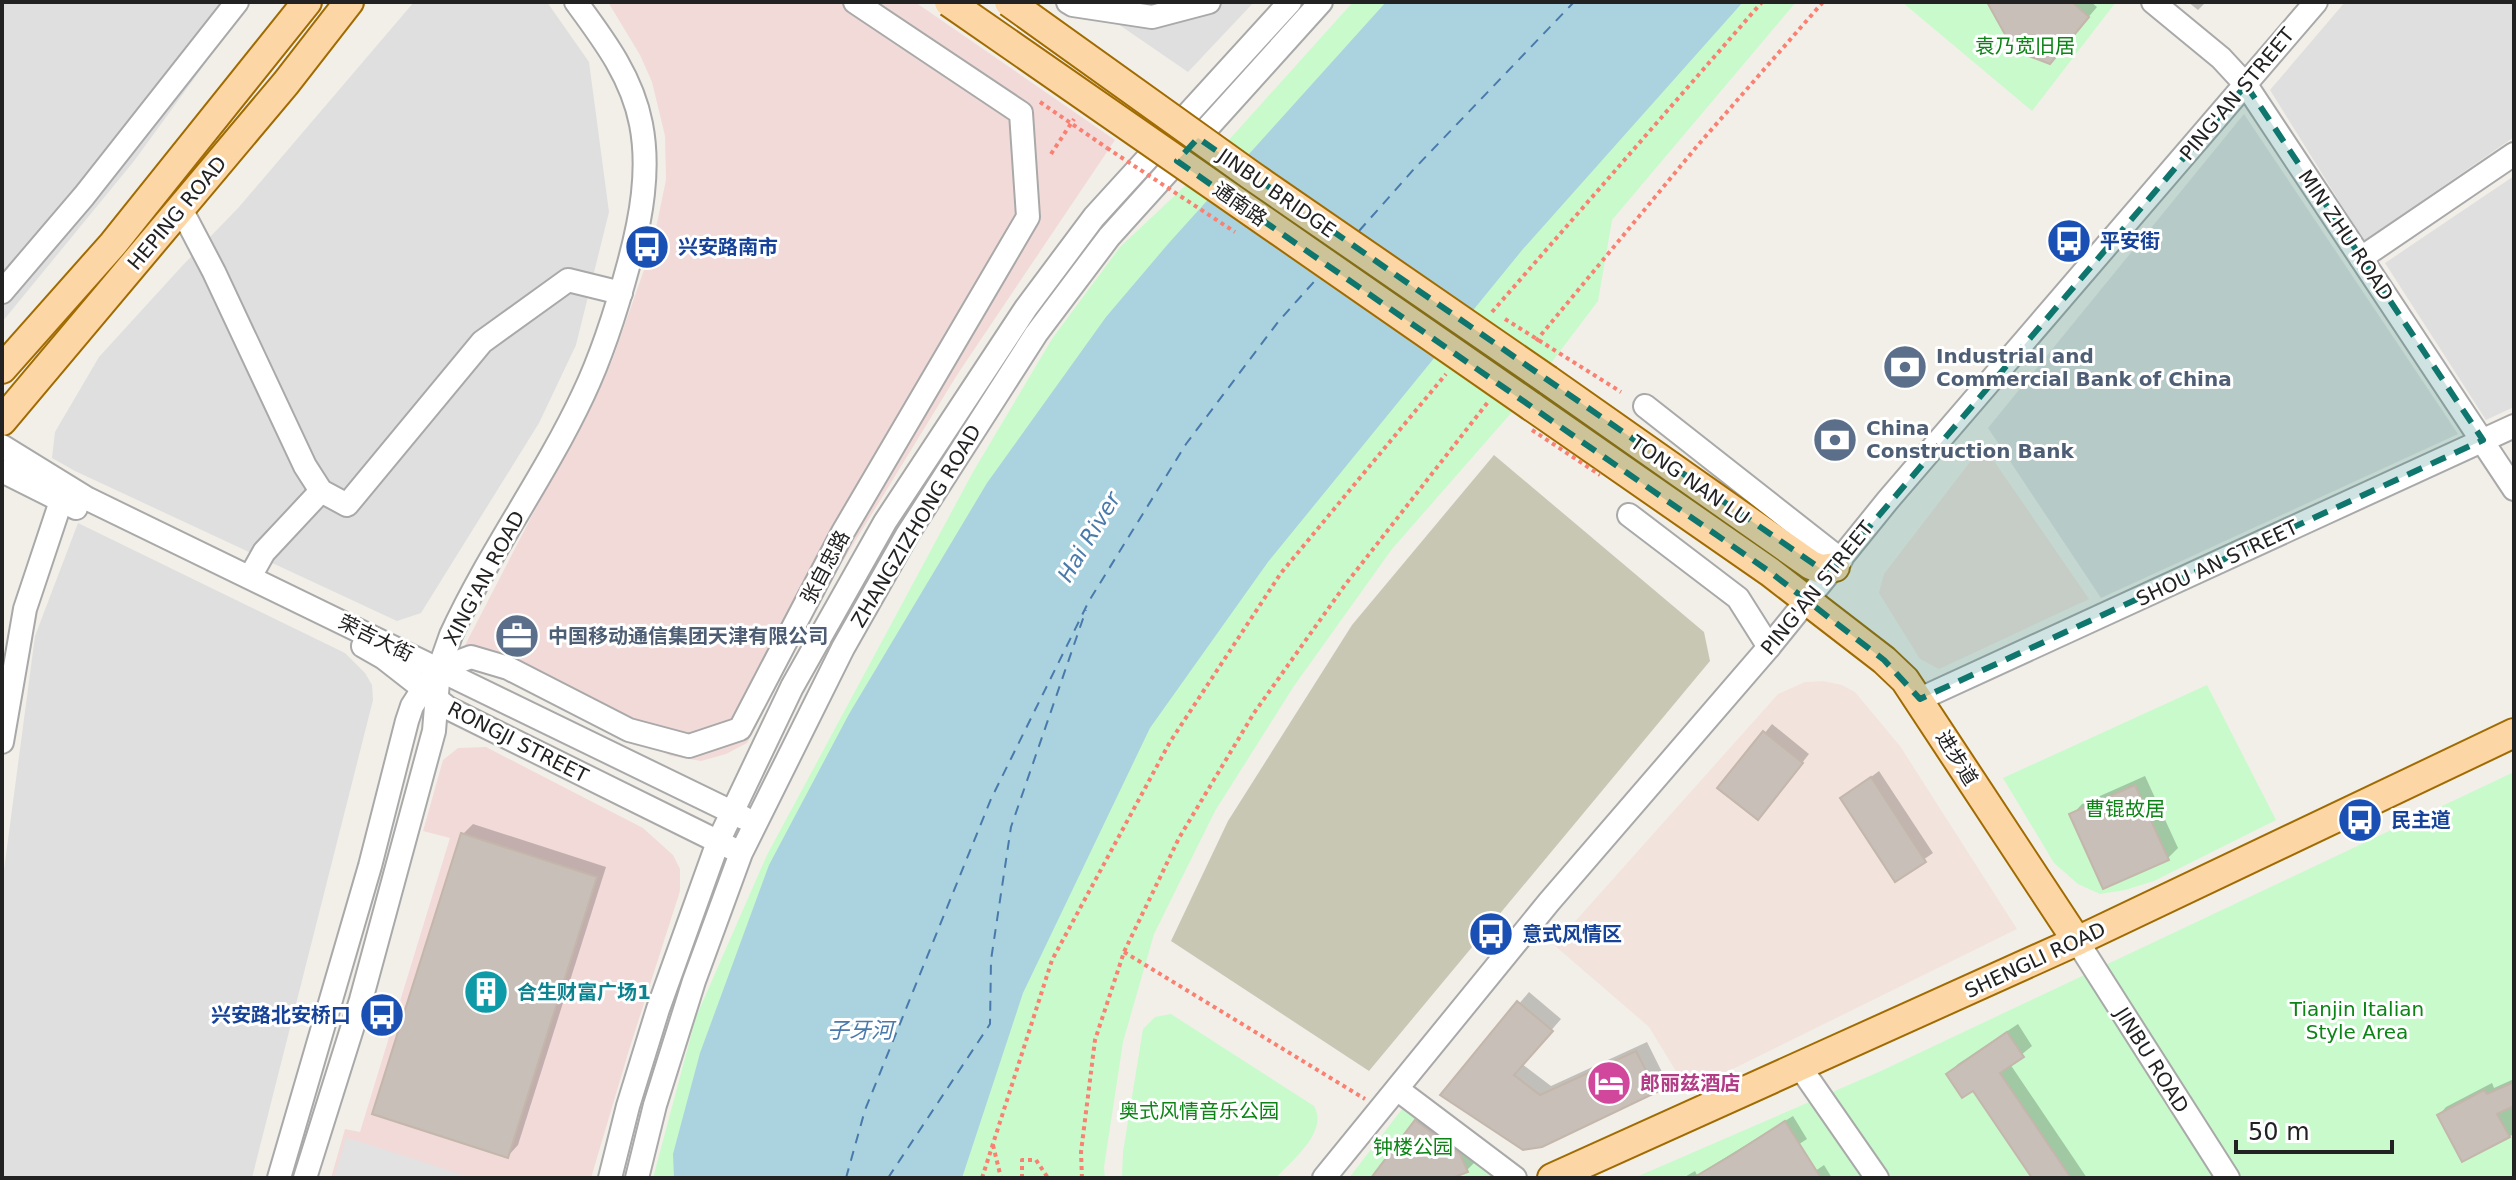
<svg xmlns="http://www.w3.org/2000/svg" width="2516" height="1180" font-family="'DejaVu Sans','Noto Sans SC',sans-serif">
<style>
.residential{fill:#e0dfdf}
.commercial{fill:#f2dad9}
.military{fill:#f3e3dd}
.construction{fill:#c7c7b4}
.park{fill:#c8facc}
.parking{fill:#e2e2e2}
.water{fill:#aad3df}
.shadow{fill:#0003}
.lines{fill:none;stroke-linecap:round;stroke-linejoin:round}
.ferry{stroke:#4a7aab;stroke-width:2;stroke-dasharray:10 8;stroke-linecap:butt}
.building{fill:#c7bfb8;stroke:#c4b6ab;stroke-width:2}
.minor-casing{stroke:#a9a9a9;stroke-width:26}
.major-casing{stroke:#a06b00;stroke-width:32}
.path{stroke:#fa8072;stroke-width:4;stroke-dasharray:4 4;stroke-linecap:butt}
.minor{stroke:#fff;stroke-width:22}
.major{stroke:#fcd6a4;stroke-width:28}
.major-bridge-casing{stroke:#a06b00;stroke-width:32;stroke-linecap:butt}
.path-bridge{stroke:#fa8072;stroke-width:4;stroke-dasharray:4 4;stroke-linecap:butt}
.major-bridge{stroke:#fcd6a4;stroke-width:28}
.marked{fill:#0f766e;fill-opacity:0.2;stroke:#0f766e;stroke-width:6;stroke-dasharray:16 10;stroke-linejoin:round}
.labels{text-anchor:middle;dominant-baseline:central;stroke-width:6;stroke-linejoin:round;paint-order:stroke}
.park-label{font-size:20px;fill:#0c8416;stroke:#fff}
.street-label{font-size:20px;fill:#222;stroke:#fff}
.transit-label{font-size:20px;font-weight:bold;fill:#164399;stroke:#fff;text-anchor:start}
.service-label{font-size:20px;font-weight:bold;fill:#4e5e75;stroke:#fff;text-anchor:start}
.culture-label{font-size:20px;font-weight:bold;fill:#0d838f;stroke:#fff;text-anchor:start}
.hotel-label{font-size:20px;font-weight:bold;fill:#b23c85;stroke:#fff;text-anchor:start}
.water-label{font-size:22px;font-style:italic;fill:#4a7aab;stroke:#fff}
</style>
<rect width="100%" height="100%" fill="#f2efe9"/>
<g class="residential">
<polygon points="2,2 250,2 134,161 2,322"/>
<polygon points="414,2 547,2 589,62 609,212 576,345 539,423 421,613 397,621 75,471 52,458 55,432 99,357 183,265 239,207"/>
<polygon points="1086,2 1254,2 1188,72"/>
<polygon points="2345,2 2514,2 2514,137 2364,241 2270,90"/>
<polygon points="2244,114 2458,434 2101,598 1988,428"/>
<polygon points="2514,176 2514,407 2486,420 2385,263"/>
<polygon points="78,523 345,653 365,673 372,685 373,700 252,1178 2,1178 2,885 35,636"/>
</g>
<g class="commercial">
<polygon points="608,2 915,2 1115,140 957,375 835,574 747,743 726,754 701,761 671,756 462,651 612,361 652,247 666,180 665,136 652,82 640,55"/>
<polygon points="486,747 643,828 673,855 680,869 680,891 629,1050 591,1178 331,1178 345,1129 360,1132 450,838 423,831 443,760 458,748"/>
</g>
<g class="military">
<polygon points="1983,445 2089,599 1939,669 1920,659 1879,593 1884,574"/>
<polygon points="1823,681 1842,685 1855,692 1900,746 2017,929 1688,1091 1649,1027 1554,945 1778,694 1805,682"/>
</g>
<polygon class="construction" points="1494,455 1704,632 1710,661 1369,1071 1171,941 1228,821 1352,625"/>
<g class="park">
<polygon points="1353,2 1796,2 1612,220 1598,301 1526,396 1392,549 1294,686 1215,811 1154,934 1123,1042 1104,1167 1105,1178 653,1178 696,1017 767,855 973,472 1052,339 1120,247 1201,171"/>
<polygon points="1902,2 2116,2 2032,111"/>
<polygon points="2207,685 2276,820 2154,881 2125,890 2100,894 2078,884 2054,863 2003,778"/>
<polygon points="2514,772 2514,1178 1634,1178 1881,1071"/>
<path d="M1171,1014L1314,1106C1329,1132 1292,1160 1276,1178H1122L1123,1152L1143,1029L1155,1017Z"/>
<polygon points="1406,1104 1503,1178 1349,1178"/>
</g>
<polygon class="parking" points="346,1138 367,1144 472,1178 334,1178"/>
<polygon class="water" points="1386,2 1743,2 1523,249 1268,562 1150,728 1023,993 962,1178 674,1178 673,1154 700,1053 769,865 849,714 987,483 1106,317 1168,244"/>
<g class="shadow">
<polygon points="1986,2 2091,2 2097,7 2059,52"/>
<polygon points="2188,2 2206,2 2198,10"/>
<polygon points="1772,724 1809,754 1765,810 1720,788"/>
<polygon points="1879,771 1933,853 1896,879 1843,798"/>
<polygon points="2145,776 2178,848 2168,858 2072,815 2082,804"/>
<polygon points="473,824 606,867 518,1145 508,1156 463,834"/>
<polygon points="1529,992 1561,1019 1522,1064 1551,1086 1647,1042 1666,1080 1655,1090 1542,1145 1443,1094"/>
<polygon points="2018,1024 2032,1046 2010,1064 2087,1178 2034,1178 1974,1088 1948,1074 1958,1064"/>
<polygon points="2514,1079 2514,1134 2463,1160 2439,1115 2446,1107 2492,1083 2494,1088"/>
<polygon points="1424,1114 1467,1147 1474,1163 1467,1170 1447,1178 1374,1178"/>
<polygon points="1793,1116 1807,1139 1747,1178 1683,1178 1695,1171 1697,1175"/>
<polygon points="1824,1165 1832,1178 1805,1178"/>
</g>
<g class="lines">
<g class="ferry">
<polyline points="1359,231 1414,169 1574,2"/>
<polyline points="846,1178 865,1110 991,799 1089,601 1186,444 1278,322 1320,275"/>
<polyline points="888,1178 990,1024 991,960 1011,827 1086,610"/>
</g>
</g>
<g class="building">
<polygon points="1987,2 2072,2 2089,17 2050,64 2021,53 2011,45"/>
<polygon points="1763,731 1803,763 1758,820 1717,788"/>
<polygon points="1871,777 1926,862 1895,882 1840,798"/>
<polygon points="2135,785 2169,860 2103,889 2069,814"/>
<polygon points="461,833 597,877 508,1158 372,1114"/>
<polygon points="1517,1001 1553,1031 1514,1075 1540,1095 1636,1051 1657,1092 1542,1147 1523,1150 1440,1095"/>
<polygon points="2007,1032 2024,1057 2000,1073 2071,1178 2032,1178 1973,1091 1962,1098 1946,1074"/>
<polygon points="2514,1082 2514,1106 2497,1114 2510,1137 2462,1162 2437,1115 2484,1090 2487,1094"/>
<polygon points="1415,1120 1460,1154 1468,1172 1452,1178 1371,1178"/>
<polygon points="1785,1121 1821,1178 1693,1178 1732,1155"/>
</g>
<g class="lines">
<g class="minor-casing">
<g id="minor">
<polyline points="1068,2 1073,5 1152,17 1209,2"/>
<polyline points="2153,2 2221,58 2246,85 2514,489"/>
<polyline points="181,209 214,272 305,466 321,491 347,505 482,342 568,280 621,293"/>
<polyline points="2361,258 2514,154"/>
<polyline points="2,292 84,196 237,2"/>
<polyline points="1645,406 1841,560"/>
<polyline points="2,446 88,499 744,818"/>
<polyline points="2,471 76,508"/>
<polyline points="1629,515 1738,598 1769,647"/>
<polyline points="250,577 264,552 321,491"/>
<polyline points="363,646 384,658 448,708 731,848"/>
<polyline points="1920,699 2514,426"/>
<polyline points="2,742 25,609 61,501"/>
<polyline points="2077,941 2228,1178"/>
<polyline points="1800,1067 1877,1178"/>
<polyline points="1397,1089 1515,1178"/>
<polyline points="279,1178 370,866 407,721 412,706 423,689 439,669 471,657 508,668 629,730 689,746 740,729 843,532 1028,217 1021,113 855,2"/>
<path d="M305,1178L361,1000L434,731L439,669L451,635C489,552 544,478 583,395C603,353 617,308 629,263C641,219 650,170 641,124C632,77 604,40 576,2"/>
<polyline points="610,1178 628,1106 658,1009 718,842 792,687 885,522 1026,308 1094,217 1290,2"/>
<polyline points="637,1178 655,1105 694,981 741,853 843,648 907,535 1036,334 1109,237 1321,2"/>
<polyline points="1324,1178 1549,902 1769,647 1888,500 2316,2"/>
</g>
</g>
<g class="major-casing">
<g id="major">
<polyline points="2,369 113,244 307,2"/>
<polyline points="1548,380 1811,565 1821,569 1835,567"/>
<polyline points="1531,406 1770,572 1884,660 1905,680 2077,941"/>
<polyline points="2,421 286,83 349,2"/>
<polyline points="1552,1178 2077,941 2514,733"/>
</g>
</g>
<g class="path">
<polyline points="1040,102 1107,148"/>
<polyline points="1492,312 1762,2"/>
<polyline points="1536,341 1698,145 1823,2"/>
<polyline points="1124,952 1365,1099"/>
<polyline points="993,1145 1001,1178"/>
<polyline points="982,1178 1052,960 1170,742 1281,573 1446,374"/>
<polyline points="1022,1178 1022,1160 1036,1160 1048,1178"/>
<polyline points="1082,1178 1081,1152 1095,1040 1124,952 1179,838 1254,713 1345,585 1488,402"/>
</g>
<use href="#minor" class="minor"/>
<use href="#major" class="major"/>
<g class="major-bridge-casing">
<g id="major-bridge">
<polyline points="949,2 1531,406"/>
<polyline points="1009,2 1252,176 1548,380"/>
</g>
</g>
<g class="path-bridge">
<polyline points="1107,148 1235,232"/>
<polyline points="1051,154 1074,119"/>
<polyline points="1505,319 1621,392"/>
<polyline points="1532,430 1600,475"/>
</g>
<use href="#major-bridge" class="major-bridge"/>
</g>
<path class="marked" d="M2246,85L2483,440L1920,699L1884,660L1770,572L1177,161L1198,138L1821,569L1835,567Z"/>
<defs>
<g id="bus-disc" transform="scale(2.3)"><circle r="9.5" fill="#1a4fb4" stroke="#fff"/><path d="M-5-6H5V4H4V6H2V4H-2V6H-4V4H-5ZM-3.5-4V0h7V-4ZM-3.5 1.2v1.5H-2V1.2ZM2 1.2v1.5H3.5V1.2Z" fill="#fff"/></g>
<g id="bank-disc" transform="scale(2.3)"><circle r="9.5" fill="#5c6f8a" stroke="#fff"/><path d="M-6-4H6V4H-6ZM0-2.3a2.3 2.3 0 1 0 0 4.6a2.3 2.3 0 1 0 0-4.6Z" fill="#fff"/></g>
<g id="office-disc" transform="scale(2.3)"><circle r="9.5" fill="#5c6f8a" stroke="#fff"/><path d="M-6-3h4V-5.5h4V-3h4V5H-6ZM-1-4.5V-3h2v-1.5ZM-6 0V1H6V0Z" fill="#fff"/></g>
<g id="building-disc" transform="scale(2.3)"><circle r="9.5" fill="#0f9aa8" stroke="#fff"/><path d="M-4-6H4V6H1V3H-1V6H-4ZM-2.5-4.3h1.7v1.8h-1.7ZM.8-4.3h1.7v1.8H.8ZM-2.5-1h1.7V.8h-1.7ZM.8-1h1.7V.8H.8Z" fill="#fff"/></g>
<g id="hotel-disc" transform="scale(2.3)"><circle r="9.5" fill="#d1479c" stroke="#fff"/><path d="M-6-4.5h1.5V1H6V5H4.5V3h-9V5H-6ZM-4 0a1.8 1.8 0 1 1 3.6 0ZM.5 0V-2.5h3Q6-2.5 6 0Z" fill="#fff"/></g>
</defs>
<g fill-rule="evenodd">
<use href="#bus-disc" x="2069" y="241"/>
<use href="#bus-disc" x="647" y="247"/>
<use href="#bank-disc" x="1905" y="367"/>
<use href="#bank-disc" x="1835" y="440"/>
<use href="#office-disc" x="517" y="636"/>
<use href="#bus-disc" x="2360" y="820"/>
<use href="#bus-disc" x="1491" y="934"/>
<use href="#building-disc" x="486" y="992"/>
<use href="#bus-disc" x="382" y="1015"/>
<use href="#hotel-disc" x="1609" y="1083"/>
</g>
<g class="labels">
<g class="park-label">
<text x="2025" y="46">袁乃宽旧居</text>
<text x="2125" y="809">曹锟故居</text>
<text x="2357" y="1009">Tianjin Italian<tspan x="2357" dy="23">Style Area</tspan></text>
<text x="1199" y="1111">奥式风情音乐公园</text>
<text x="1413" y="1147">钟楼公园</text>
</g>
<g class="street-label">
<text transform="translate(2237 94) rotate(-50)">PING'AN STREET</text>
<text transform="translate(1277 193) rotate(35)">JINBU BRIDGE</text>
<text transform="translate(1240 204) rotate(35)">通南路</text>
<text transform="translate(177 213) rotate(-50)">HEPING ROAD</text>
<text transform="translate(2346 235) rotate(56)">MIN ZHU ROAD</text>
<text transform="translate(1690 480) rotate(35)">TONG NAN LU</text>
<text transform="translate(916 526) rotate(-59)">ZHANGZIZHONG ROAD</text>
<text transform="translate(2217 563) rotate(-25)">SHOU AN STREET</text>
<text transform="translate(825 567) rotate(-62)">张自忠路</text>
<text transform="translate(484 578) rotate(-62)">XING'AN ROAD</text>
<text transform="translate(1817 588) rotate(-51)">PING'AN STREET</text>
<text transform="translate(376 638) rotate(26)">荣吉大街</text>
<text transform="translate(518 742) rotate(27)">RONGJI STREET</text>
<text transform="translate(1957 758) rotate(58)">进步道</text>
<text transform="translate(2035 960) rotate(-25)">SHENGLI ROAD</text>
<text transform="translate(2152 1060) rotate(58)">JINBU ROAD</text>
</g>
<g class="transit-label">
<text x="2100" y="241">平安街</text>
<text x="678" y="247">兴安路南市</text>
<text x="2391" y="820">民主道</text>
<text x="1522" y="934">意式风情区</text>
<text x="351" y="1015" text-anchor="end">兴安路北安桥口</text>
</g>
<g class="service-label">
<text x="1936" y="356">Industrial and<tspan x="1936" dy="23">Commercial Bank of China</tspan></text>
<text x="1866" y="428">China<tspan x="1866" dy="23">Construction Bank</tspan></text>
<text x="548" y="636">中国移动通信集团天津有限公司</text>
</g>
<g class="culture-label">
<text x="517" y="992">合生财富广场1</text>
</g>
<g class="hotel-label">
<text x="1640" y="1083">郎丽兹酒店</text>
</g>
<g class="water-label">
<text transform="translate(1089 537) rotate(-59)">Hai River</text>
<text x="860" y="1030">子牙河</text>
</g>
</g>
<rect width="2516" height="1180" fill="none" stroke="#222222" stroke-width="8"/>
<path d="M2236 1140v12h156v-12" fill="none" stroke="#222222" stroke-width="4"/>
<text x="2248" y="1140" font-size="24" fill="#222222" stroke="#ffffff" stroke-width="6" paint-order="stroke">50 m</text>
</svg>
